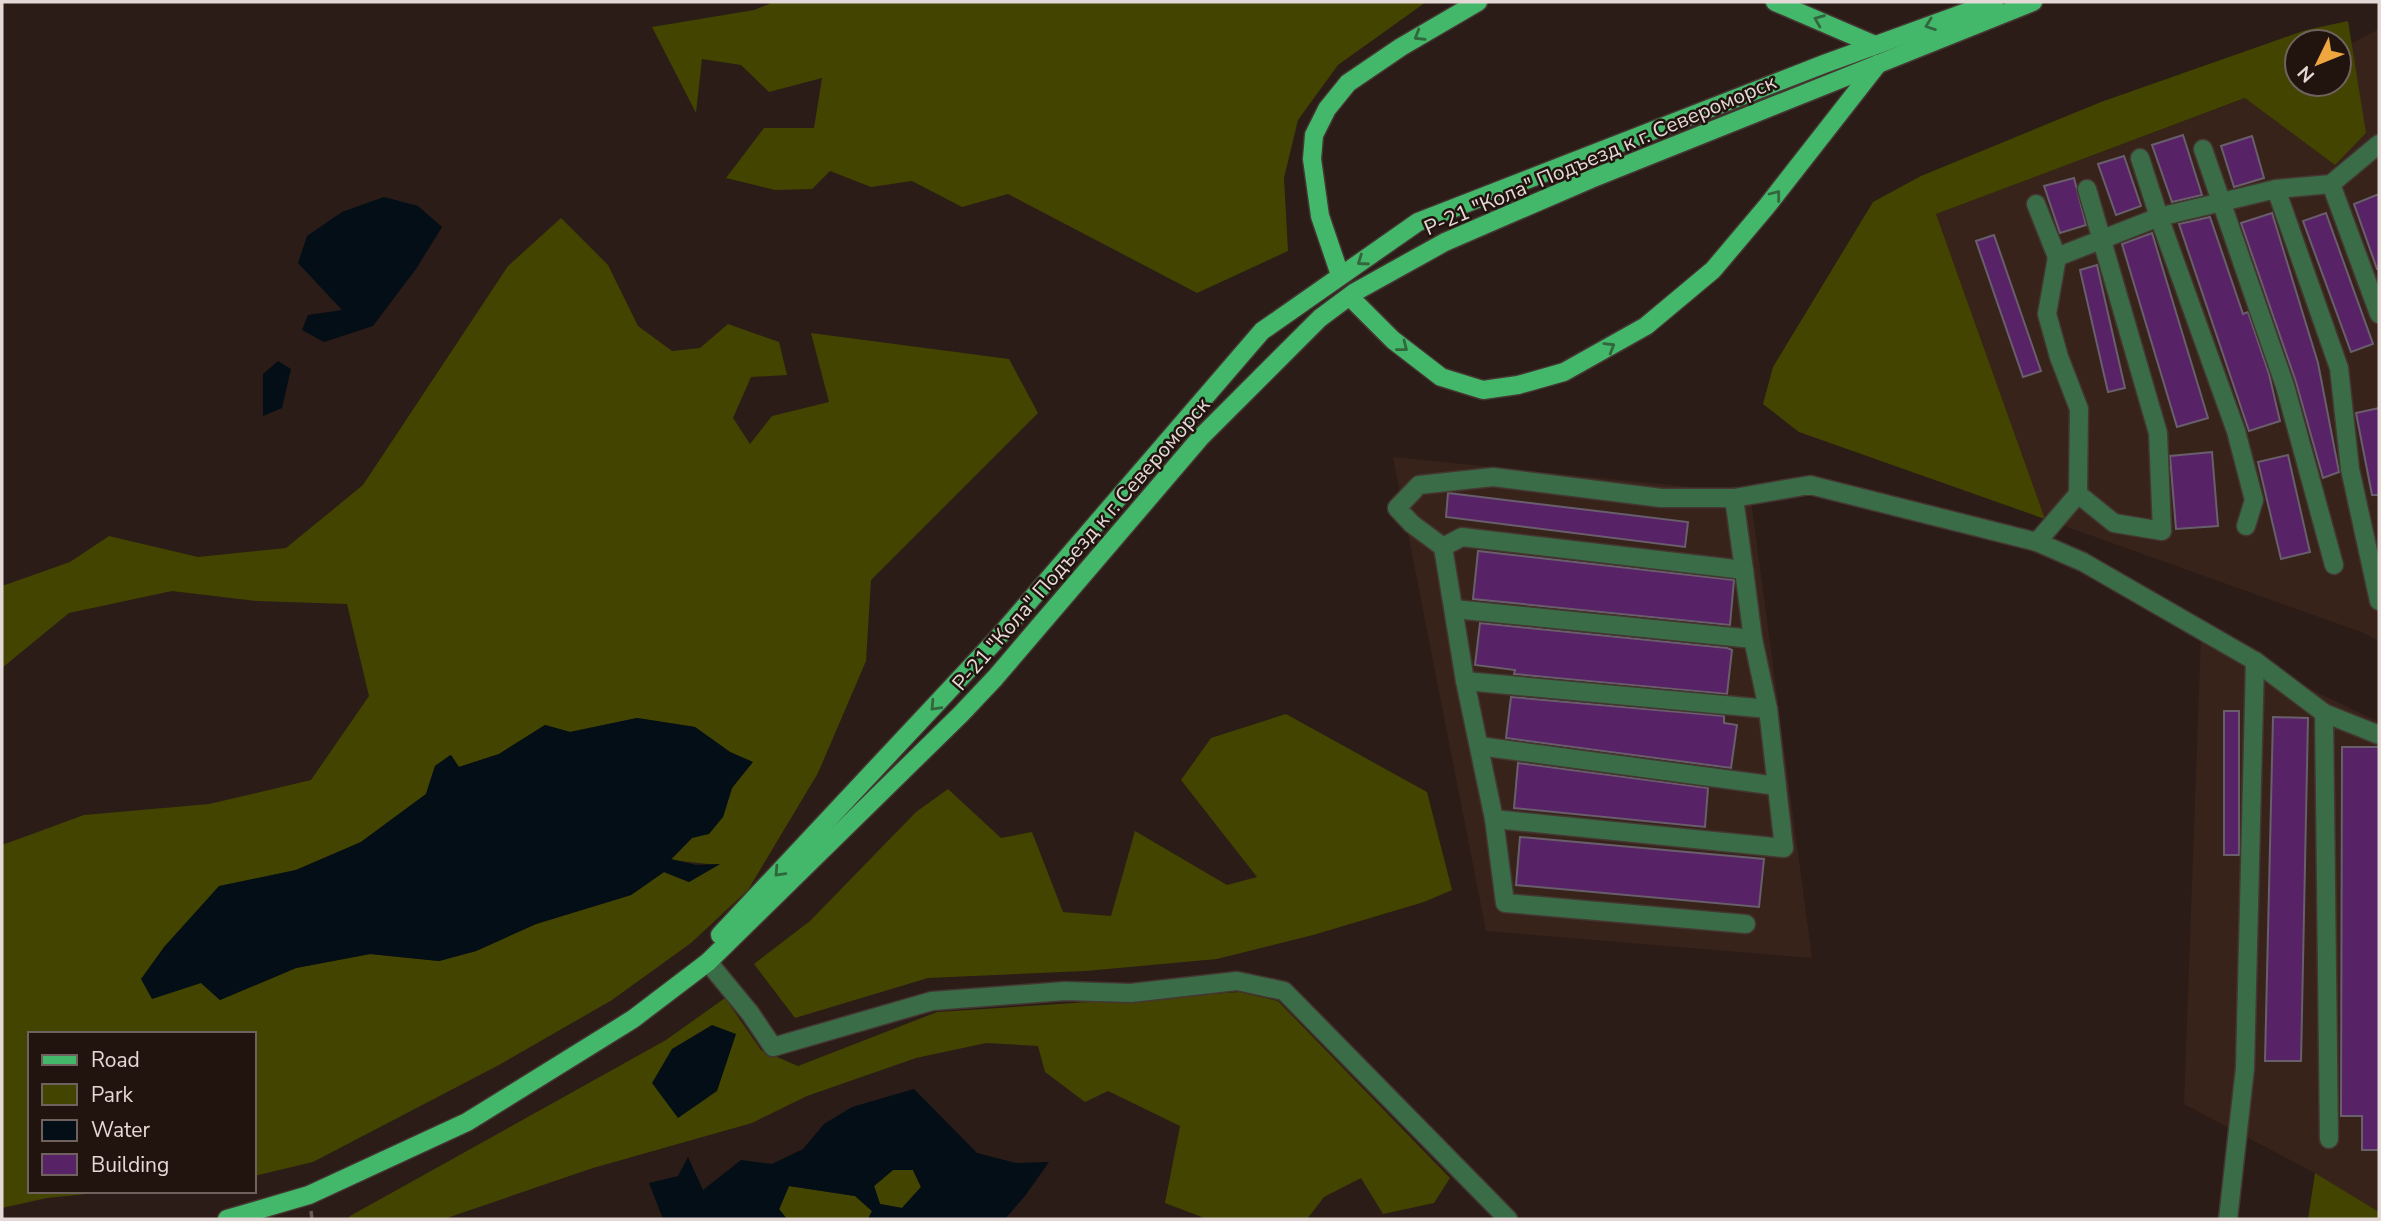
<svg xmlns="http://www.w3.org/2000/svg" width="2381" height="1221" font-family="'Nunito Sans',sans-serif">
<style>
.built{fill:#38231b}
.green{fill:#424400;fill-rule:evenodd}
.water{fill:#030e16;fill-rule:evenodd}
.building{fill:#572366;stroke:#695e6c;stroke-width:2}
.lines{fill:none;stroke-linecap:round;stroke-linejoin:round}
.minor-casing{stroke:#453632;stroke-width:21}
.major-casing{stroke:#453632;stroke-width:21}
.path{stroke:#695b57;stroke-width:3.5;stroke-dasharray:7 3.5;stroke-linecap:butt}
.minor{stroke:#396c47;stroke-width:18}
.major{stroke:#43b86b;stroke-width:18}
.oneway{stroke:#32663c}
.labels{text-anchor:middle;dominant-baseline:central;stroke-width:5;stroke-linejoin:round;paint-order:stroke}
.street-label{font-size:21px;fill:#e4d9d6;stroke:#21130e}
</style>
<rect width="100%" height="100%" fill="#2b1c17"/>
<g class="built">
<polygon points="2379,29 2379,641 2361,632 2045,519 1936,214 2246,98 2297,84 2339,84 2339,50"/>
<polygon points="1393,457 1750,493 1812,958 1486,931"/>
<polygon points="2201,637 2379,722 2379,1212 2315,1173 2184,1104"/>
</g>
<g class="green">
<polygon points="774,2 1426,2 1338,65 1298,120 1284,178 1288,251 1197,293 1008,194 962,207 912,181 871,187 830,171 812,189 775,190 726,178 764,128 814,128 822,78 769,92 741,65 702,59 696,113 652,27 754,10"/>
<path d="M2348,21L2366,133L2335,165L2245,98L1936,214L2045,519L1799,432L1763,404L1773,367L1873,202L1921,176L2101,102L2306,30ZM2339,42V84H2297V42Z"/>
<path d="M561,218L608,265L638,326L672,351L700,348L728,324L779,342L787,375L751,377L733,418L750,444L772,416L829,402L811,333L1009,359L1038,413L871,580L866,661L818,773L748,890L691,943L612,1000L499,1065L313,1162L254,1176V1034H30V1191H117L47,1198L2,1208V845L84,815L209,804L311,780L369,696L347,604L257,601L172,591L69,613L2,668V586L70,562L109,536L198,557L286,548L363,485L508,266ZM637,718L695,727L730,752L752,762L732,788L723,817L692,838L671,860L718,865L689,882L664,872L631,895L536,924L476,951L439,961L370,954L296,968L220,1000L201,983L219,887L296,870L361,842L426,794L435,766L450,755L459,767L499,754L545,725L570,732Z"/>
<polygon points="1286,714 1427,792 1452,890 1424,902 1313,935 1217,959 1086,971 928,978 795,1018 754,964 810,921 916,812 948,789 1001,838 1032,832 1063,912 1111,916 1135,831 1227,885 1257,877 1181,780 1211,738"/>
<polygon points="1239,992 1278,1001 1450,1178 1434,1203 1383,1214 1361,1178 1324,1197 1307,1219 1207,1219 1165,1203 1180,1126 1108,1091 1085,1102 1045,1072 1038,1046 986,1043 916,1058 807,1096 752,1123 593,1168 444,1219 348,1219 350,1216 666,1040 725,998 761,1050 798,1066 937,1012"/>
<polygon points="893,1170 913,1170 921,1187 902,1208 880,1204 874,1186"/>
<polygon points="2315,1173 2379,1212 2379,1219 2308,1219"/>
<polygon points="789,1186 855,1196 872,1211 868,1219 787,1219 779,1210"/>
</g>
<g class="water">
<polygon points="384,197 418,206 442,227 416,269 373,326 324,342 302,330 308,315 342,310 298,263 307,236 342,212"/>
<polygon points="278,361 291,369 282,408 263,416 263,374"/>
<polygon points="637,718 695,727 730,752 753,762 732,788 723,817 709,834 692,838 671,859 696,865 720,864 689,882 664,872 631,895 536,924 476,951 439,961 370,954 296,968 220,1000 201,983 152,999 141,979 164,947 219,886 296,870 361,842 426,794 435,766 451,755 459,767 499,754 545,725 570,732"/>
<polygon points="712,1025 736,1034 717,1091 678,1118 652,1083 672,1049"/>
<path d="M914,1089L977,1153L1016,1163L1049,1162L1025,1196L1005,1219H868L872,1211L855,1196L789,1186L779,1209L787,1219H663L649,1183L678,1176L688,1157L703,1190L741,1160L772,1164L803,1149L824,1124L852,1107ZM893,1170H913L921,1187L902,1208L880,1204L874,1186Z"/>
</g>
<g class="building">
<polygon points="2183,135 2202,195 2172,202 2152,145"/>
<polygon points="2252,136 2264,178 2234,187 2221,146"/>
<polygon points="2124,156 2141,206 2116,215 2098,164"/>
<polygon points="2074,178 2086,225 2060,233 2044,186"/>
<polygon points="2379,194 2379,269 2377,269 2354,204"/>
<polygon points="2272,213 2318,363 2339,472 2323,478 2296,382 2241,223"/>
<polygon points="2326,213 2373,344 2351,352 2303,221"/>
<polygon points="2210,217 2243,314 2248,312 2269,374 2280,421 2249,431 2179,224"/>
<polygon points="2152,233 2208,418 2177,427 2122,244"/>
<polygon points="1994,235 2041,371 2023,377 1976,241"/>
<polygon points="2097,265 2125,388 2108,392 2080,270"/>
<polygon points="2379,408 2379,495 2372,495 2356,413"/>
<polygon points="2212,452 2218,526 2176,529 2170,456"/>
<polygon points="2288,455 2310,552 2281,559 2258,462"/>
<polygon points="1448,493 1688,522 1685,547 1446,517"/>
<polygon points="1478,551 1734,580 1730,625 1473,599"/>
<polygon points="1480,623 1727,648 1732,650 1727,694 1514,674 1515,670 1475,665"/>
<polygon points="1511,697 1724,716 1724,723 1737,725 1731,768 1506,738"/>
<rect x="2224" y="711" width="15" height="144"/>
<polygon points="2273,717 2308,718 2301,1061 2265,1061"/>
<polygon points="2342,747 2379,747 2379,1150 2362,1150 2362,1116 2341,1116"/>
<polygon points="1518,763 1708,788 1705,827 1514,808"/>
<polygon points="1520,837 1764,859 1759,907 1516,885"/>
</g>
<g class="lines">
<g class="minor-casing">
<g id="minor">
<polyline points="2203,149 2285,386 2334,565"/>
<polyline points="2140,158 2159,217 2236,431 2254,500 2246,526"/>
<polyline points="2331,184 2379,314"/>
<polyline points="2276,189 2339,368 2350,469 2379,601"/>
<polyline points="2036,204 2057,257"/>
<polyline points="2078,494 2114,523 2162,531 2158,433 2087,189"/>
<polyline points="1734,498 1744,570"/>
<polyline points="2037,542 2078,494 2079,409 2059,357 2047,314 2057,257 2159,217 2276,189 2331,184 2379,144"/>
<polyline points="1443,547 1465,681 1494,819 1505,903 1746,924"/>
<polyline points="1454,609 1753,639"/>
<polyline points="1465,681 1768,709"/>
<polyline points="2324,713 2329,1139"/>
<polyline points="1479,746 1777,786"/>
<polyline points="1494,819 1784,848 1768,709 1753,639 1744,570 1462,537 1443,547 1412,524 1397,508 1419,485 1493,477 1661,498 1734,498 1810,485 2037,542 2083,562 2255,661 2324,713 2379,735"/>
<polyline points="708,962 750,1013 773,1047 932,1001 1065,991 1131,993 1237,981 1284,991 1508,1219"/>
<polyline points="2228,1219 2245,1068 2255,661"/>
</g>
</g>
<g class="major-casing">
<g id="major">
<polyline points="1775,2 1875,45"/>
<polyline points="1338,269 1320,216 1312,159 1314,135 1327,109 1348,83 1401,47 1478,2"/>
<polyline points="1353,300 1393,340 1441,377 1483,390 1518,385 1564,372 1646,326 1713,270 1767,206 1878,64"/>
<polyline points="720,935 996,640 1262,331 1418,222 1824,64 1994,2"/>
<polyline points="227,1219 309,1195 467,1122 633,1019 708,962 961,714 995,678 1201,437 1320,318 1355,292 1445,242 1591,179 2033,2"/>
</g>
</g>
<polyline class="path" points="311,1211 312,1219"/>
<use href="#minor" class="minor"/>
<use href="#major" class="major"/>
</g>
<defs><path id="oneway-chevron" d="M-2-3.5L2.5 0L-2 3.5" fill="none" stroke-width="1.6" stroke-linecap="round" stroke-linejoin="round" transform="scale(1.75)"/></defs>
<g class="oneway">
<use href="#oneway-chevron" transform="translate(1819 20) rotate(-158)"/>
<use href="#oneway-chevron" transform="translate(1930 25) rotate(160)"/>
<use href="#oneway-chevron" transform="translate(1419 36) rotate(149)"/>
<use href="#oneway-chevron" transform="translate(1776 195) rotate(-52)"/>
<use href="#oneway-chevron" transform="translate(1362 261) rotate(145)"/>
<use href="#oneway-chevron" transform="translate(1403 347) rotate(38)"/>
<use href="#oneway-chevron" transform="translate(1610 347) rotate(-31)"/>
<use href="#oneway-chevron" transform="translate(935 706) rotate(133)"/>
<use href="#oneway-chevron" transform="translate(779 872) rotate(133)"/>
</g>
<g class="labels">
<g class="street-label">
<text transform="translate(1600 155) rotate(-23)">Р-21 "Кола" Подъезд к г. Североморск</text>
<text transform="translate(1081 544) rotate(-49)">Р-21 "Кола" Подъезд к г. Североморск</text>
</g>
</g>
<rect width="2381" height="1221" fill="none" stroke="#e4d9d6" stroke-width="7"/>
<rect x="28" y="1032" width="228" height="161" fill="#21130e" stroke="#6f625e" stroke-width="2"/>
<rect x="42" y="1055" width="35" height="10" fill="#43b86b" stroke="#6f625e" stroke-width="2"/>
<text x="91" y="1067" font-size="21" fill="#e4d9d6">Road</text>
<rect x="42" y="1084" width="35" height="21" fill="#424400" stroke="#6f625e" stroke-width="2"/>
<text x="91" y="1102" font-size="21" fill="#e4d9d6">Park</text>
<rect x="42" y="1120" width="35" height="21" fill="#030e16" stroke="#6f625e" stroke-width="2"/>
<text x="91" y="1137" font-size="21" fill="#e4d9d6">Water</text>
<rect x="42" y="1154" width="35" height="21" fill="#572366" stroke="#6f625e" stroke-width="2"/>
<text x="91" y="1172" font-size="21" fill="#e4d9d6">Building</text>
<g transform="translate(2318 63) rotate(227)"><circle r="33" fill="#21130e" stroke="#6f625e" stroke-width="2"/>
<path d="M0-5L12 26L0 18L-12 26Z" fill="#f0a63f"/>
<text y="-10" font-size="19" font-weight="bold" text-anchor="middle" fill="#e4d9d6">N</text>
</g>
</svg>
